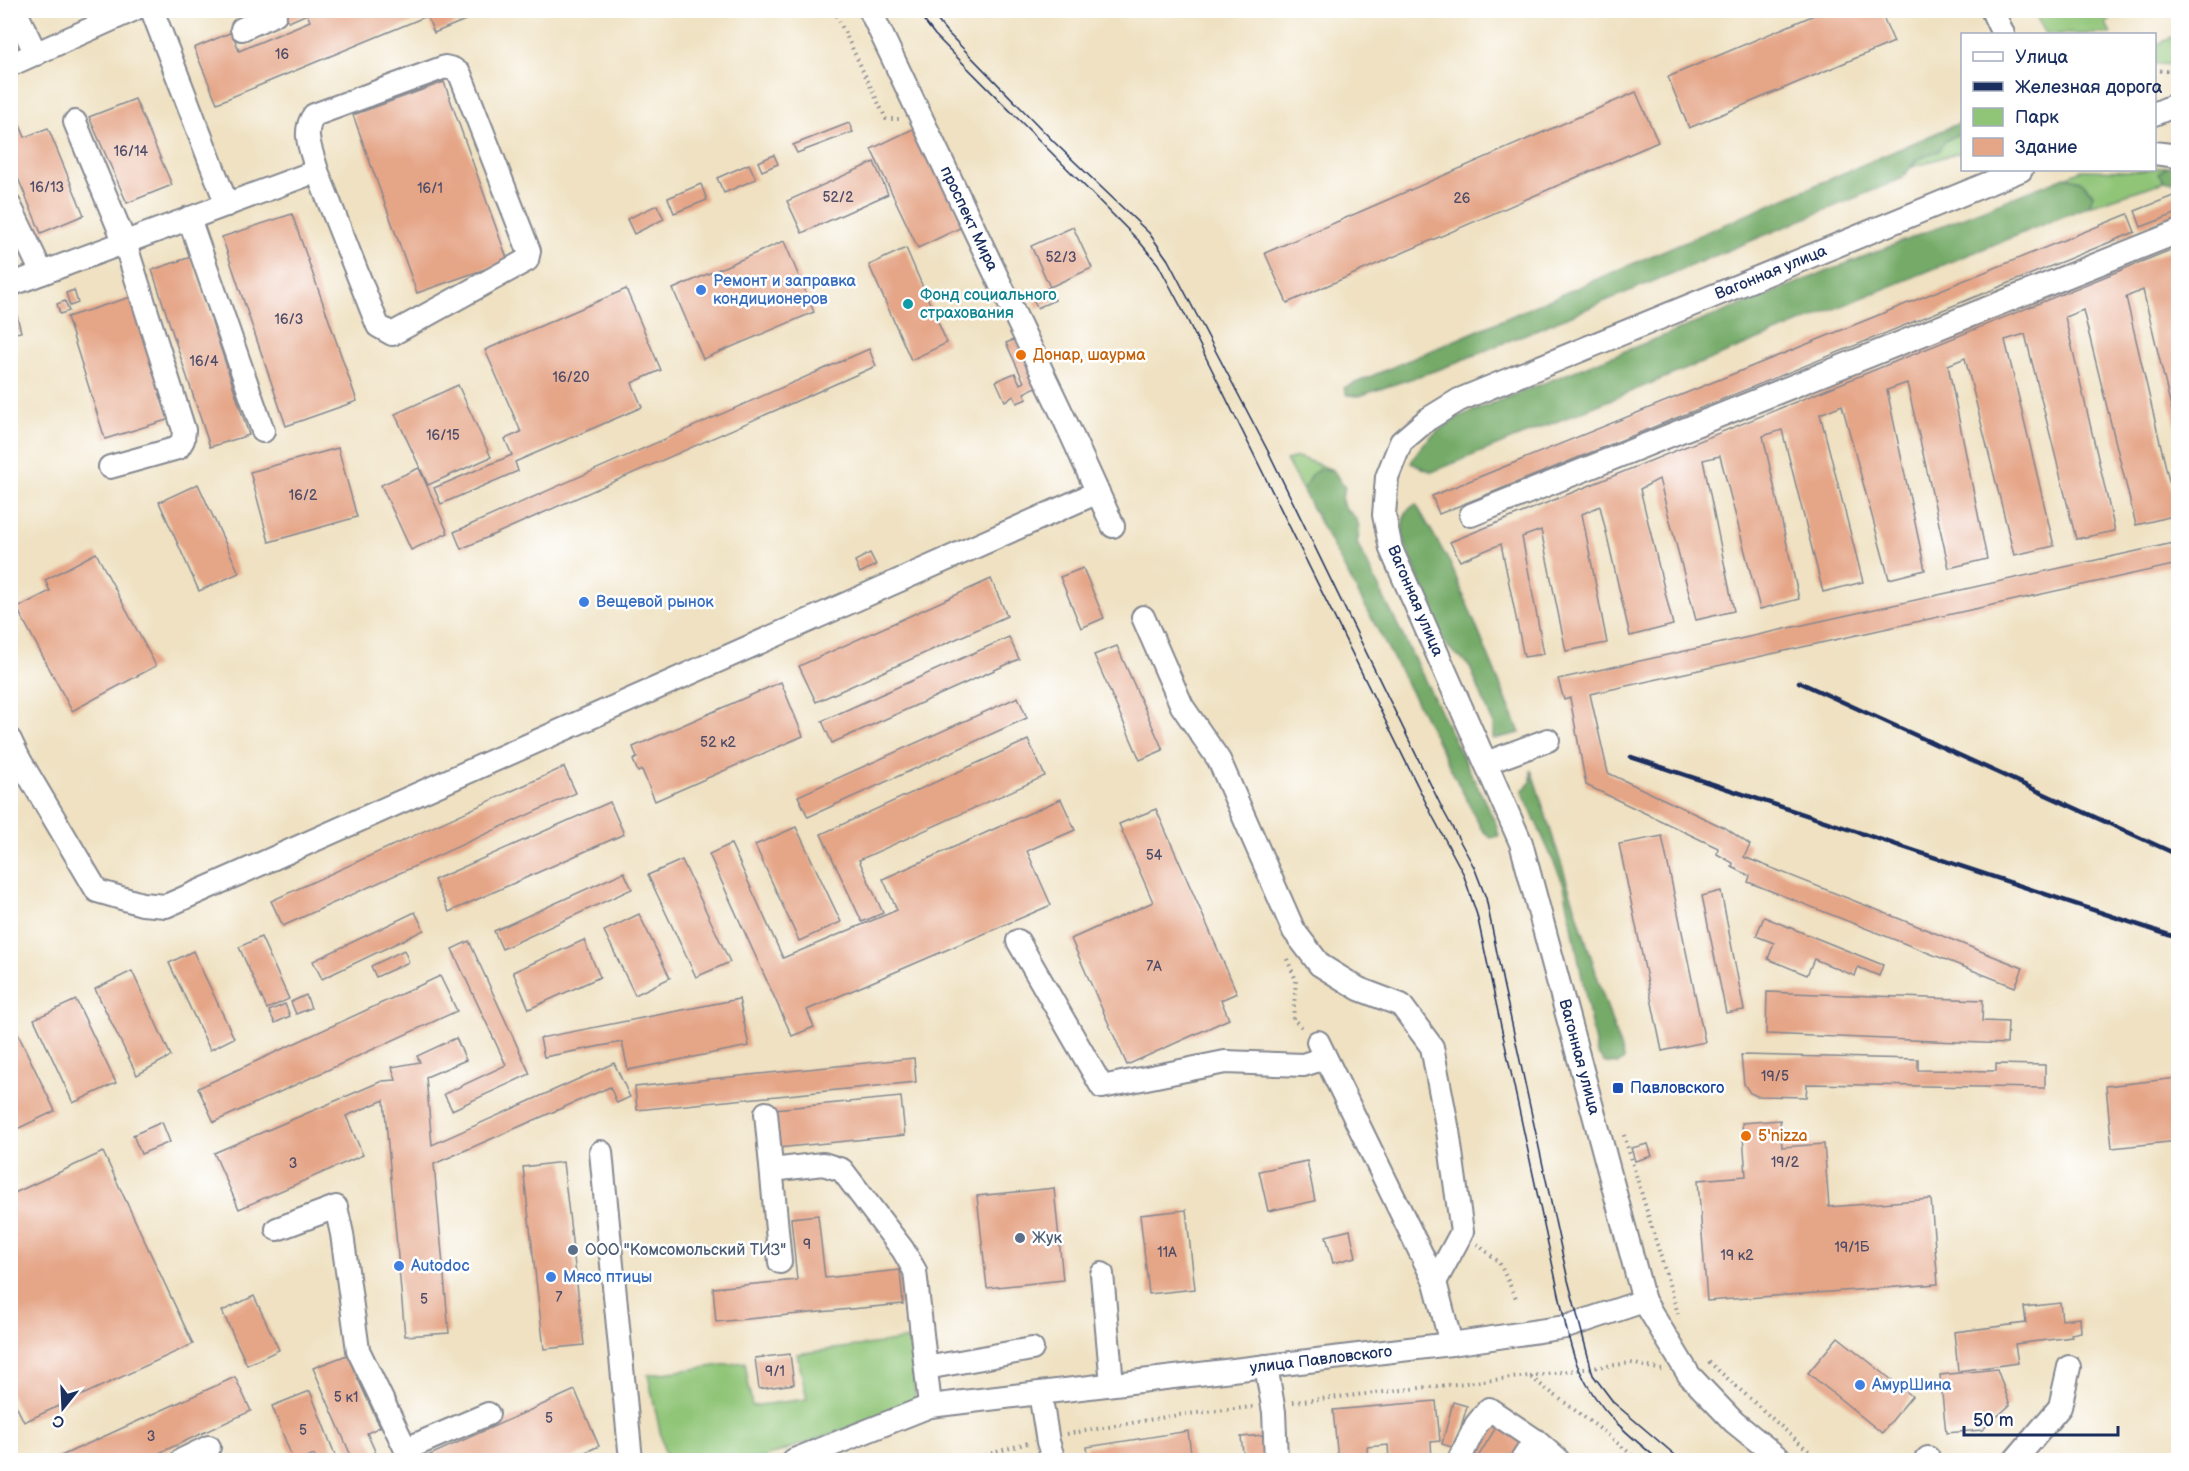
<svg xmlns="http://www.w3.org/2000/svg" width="2189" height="1471" font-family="'Balsamiq Sans',sans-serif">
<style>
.green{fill:#90c577;stroke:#567a6a;stroke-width:1.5}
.forest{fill:#74aa68;stroke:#486c63;stroke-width:1.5}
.building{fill:#e5a587}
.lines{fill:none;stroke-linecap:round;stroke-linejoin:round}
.minor-casing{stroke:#858890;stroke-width:26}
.path{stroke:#858890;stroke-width:4;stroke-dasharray:1.5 4.5;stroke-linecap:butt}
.minor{stroke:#fff;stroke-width:22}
.tram{stroke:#1b2f5e;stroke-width:1.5}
.rail{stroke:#1b2f5e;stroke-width:4.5}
.shop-dot{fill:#3f7fe0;stroke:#fff;stroke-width:2}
.culture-dot{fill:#0f9aa8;stroke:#fff;stroke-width:2}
.food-dot{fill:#e8710a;stroke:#fff;stroke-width:2}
.transit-dot{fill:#1a4fb4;stroke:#fff;stroke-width:2}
.service-dot{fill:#5c6f8a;stroke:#fff;stroke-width:2}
.labels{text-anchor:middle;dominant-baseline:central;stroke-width:5;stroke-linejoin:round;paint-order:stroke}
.number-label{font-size:14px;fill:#4e4c68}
.street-label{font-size:16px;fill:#1b2f5e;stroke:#fff}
.shop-label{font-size:16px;fill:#366cbe;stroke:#fff;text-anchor:start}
.culture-label{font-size:16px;fill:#0d838f;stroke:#fff;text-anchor:start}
.food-label{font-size:16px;fill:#c56008;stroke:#fff;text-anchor:start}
.transit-label{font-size:16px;fill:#164399;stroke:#fff;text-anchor:start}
.service-label{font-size:16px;fill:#4e5e75;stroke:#fff;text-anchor:start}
</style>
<rect width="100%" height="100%" fill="#fff"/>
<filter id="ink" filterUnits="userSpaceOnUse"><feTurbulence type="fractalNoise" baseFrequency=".0167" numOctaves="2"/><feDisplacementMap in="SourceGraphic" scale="12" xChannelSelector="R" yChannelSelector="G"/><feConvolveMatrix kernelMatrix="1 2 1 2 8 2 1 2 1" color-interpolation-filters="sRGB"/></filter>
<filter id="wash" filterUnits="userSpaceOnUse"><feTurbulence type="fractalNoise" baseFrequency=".008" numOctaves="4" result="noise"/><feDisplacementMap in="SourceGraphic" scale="24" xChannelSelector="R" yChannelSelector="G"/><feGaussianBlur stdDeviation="1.35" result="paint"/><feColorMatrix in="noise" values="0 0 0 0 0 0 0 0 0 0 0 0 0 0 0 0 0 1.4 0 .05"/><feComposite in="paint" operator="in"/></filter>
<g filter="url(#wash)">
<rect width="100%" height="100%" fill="#efe1c1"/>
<g class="green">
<polygon points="2033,11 2107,11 2111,20 2106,23 2111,34 2046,34"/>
<polygon points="2178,35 2178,65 2155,64 2155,45"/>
<polygon points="1962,132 1962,154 1956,153 1913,167 1918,159 1938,151 1945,141"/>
<polygon points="2168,166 2158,174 2164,182 2089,206 2093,194 2081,181 2065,177 2082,170 2140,171"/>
<polygon points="1298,457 1333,470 1320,469 1311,475 1303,491 1286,460"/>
<polygon points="910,1339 916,1404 757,1460 666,1460 648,1375 745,1362 752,1406 807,1399 797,1354"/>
</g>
<g class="forest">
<polygon points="1962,122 1962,132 1945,141 1938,151 1918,159 1901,179 1443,368 1359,396 1347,395 1344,388"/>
<polygon points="2168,166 2178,167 2178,182 2164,182 2158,174"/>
<path d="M2065,177L2081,181L2093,195L2089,206L1432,472L1411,463C1421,441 1439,430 1458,417Z"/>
<path d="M1320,469L1333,470L1345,488C1334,513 1357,508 1359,528C1360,532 1358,539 1357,543L1496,824L1499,836L1491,838L1482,830L1422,712L1303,491L1311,475Z"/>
<path d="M1416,504L1451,565L1520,733L1493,739V724L1470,667L1443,642L1402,536C1402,522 1403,512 1416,504Z"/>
<polygon points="1531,769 1624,1060 1618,1064 1605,1063 1597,1054 1564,885 1522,791 1531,782"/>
</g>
<g id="blocks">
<g class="building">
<polygon points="283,10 466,10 470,18 434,33 427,16 217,103 194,48 232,32 239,51 310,21 307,14 289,22"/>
<polygon points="1826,10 1880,10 1894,42 1689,128 1668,77"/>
<polygon points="444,82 508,261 417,293 353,115"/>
<polygon points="1636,92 1658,142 1287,303 1265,253"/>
<polygon points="135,99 172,185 127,203 89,117"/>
<polygon points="10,102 25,137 48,128 84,215 41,233 10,159"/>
<polygon points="849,123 853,132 797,153 793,145"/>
<polygon points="917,127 964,226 918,248 871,149"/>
<polygon points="774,155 778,164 762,171 758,162"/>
<polygon points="874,162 888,194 802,233 787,201"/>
<polygon points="749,164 756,179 724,193 717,178"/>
<polygon points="701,184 707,200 674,213 668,198"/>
<polygon points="2178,194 2178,213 2141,227 2135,211"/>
<polygon points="657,205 664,219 634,234 627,219"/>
<polygon points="292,214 357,401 286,426 222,237"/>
<polygon points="2128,214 2135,232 1439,514 1432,496"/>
<polygon points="1073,227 1092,268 1050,287 1055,300 1037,308 1032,295 1050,287 1031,246"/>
<polygon points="784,241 814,312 703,359 673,289"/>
<polygon points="2178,247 2178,436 2143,290 2126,297 2177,515 2136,525 2083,310 2065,317 2115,531 2076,539 2025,334 2005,340 2054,546 2014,555 1965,358 1948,365 1987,559 1949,568 1907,383 1887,390 1925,570 1889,579 1842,405 1820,414 1863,582 1823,592 1782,430 1763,436 1799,599 1760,609 1720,456 1703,460 1734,611 1696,620 1659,479 1640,489 1673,625 1630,636 1600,506 1582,514 1607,643 1566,651 1541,530 1522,537 1544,654 1524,657 1501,544 1460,561 1450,542"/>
<polygon points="906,248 947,343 911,360 869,265"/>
<polygon points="191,257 249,435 210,447 152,270"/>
<polygon points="626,289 661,370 632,383 642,407 515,462 518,471 441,504 434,488 512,455 505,439 521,432 485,350"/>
<polygon points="74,290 78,303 70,306 66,293"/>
<polygon points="131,297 170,419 105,439 67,317"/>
<polygon points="65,301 69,311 60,314 57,304"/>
<polygon points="16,312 21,332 10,334 10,314"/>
<polygon points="1016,339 1038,386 1024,393 1027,399 1017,403 1014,396 1005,401 996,381 1015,373 1020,384 1024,382 1006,343"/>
<polygon points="869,349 876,366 461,549 454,532"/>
<polygon points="458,385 491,457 428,485 395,414"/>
<polygon points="338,448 357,517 269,542 250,472"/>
<polygon points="419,468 448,533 411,550 381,485"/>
<polygon points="198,484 239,573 199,591 159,502"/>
<polygon points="2178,542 2178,564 1590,694 1608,773 1727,829 1750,845 1744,857 2023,968 2015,987 1748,882 1750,876 1732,867 1733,863 1717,854 1718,848 1586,785 1570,698 1564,700 1558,679"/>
<polygon points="96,553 156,666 72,711 17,608 50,591 45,580"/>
<polygon points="870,553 876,565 860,573 855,561"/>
<polygon points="1083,568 1104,618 1081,628 1060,577"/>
<polygon points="991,579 1007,616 816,702 799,666"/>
<polygon points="1009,637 1019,659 832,743 822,721"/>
<polygon points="1117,646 1163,750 1140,760 1094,655"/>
<polygon points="781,682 803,736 655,801 642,770 638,772 633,760 637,758 633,747"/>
<polygon points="1018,697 1027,718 808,817 798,796"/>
<polygon points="1028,740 1045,776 859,860 883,913 862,922 821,834"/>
<polygon points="564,767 576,793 283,926 271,901"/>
<polygon points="1061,799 1075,830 1027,851 1051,905 807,1010 814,1027 792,1036 709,854 731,844 783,958 897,910 883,879"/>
<polygon points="610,802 624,834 449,912 434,880"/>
<polygon points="1156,809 1237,993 1221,1000 1229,1019 1127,1065 1071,939 1153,902 1119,824"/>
<polygon points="796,827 841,922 799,941 755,845"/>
<polygon points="1662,836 1705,1042 1662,1051 1619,844"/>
<polygon points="682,860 730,962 696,977 648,875"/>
<polygon points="624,872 632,889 502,949 494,931"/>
<polygon points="1721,891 1744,1010 1726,1013 1702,896"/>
<polygon points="415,912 424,930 322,979 313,961"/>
<polygon points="639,914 670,978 635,995 604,931"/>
<polygon points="1764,917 1883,965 1879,976 1858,967 1855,976 1814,959 1807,975 1768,959 1774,943 1756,936"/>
<polygon points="261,937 289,999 267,1009 239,947"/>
<polygon points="584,940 600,977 529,1009 513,972"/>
<polygon points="469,941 530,1074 452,1110 444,1094 506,1065 452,949"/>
<polygon points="404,950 409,962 376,977 371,966"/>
<polygon points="193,951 234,1038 210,1050 169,963"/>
<polygon points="132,971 171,1056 137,1075 95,989"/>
<polygon points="440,976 457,1011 214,1122 198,1088"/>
<polygon points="1767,992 1983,1000 1982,1021 2008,1022 2007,1044 1766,1034"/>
<polygon points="306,995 311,1008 296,1014 291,1002"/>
<polygon points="739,999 749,1046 628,1070 622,1042 544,1057 540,1038"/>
<polygon points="76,1000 116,1083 73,1103 34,1019"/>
<polygon points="285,1004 290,1016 275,1023 269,1011"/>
<polygon points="15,1028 55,1111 17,1129 10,1115 10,1030"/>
<polygon points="456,1038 466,1060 426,1077 432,1145 614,1063 630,1097 617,1103 610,1087 434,1164 449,1333 405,1336 384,1100 346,1116 363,1155 239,1209 214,1153 382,1081 396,1080 392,1067 420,1062 417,1056"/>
<polygon points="1741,1055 1918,1059 1918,1070 1996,1071 1996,1064 2045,1065 2045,1088 1807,1084 1806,1097 1757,1096 1750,1093 1744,1084"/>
<polygon points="914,1058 916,1082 637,1110 635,1087"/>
<polygon points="2178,1078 2178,1141 2112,1148 2106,1086"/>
<polygon points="901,1097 905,1135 778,1148 774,1109"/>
<polygon points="1780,1120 1782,1147 1824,1144 1829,1207 1931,1199 1938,1284 1707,1301 1698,1180 1746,1176 1742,1123"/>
<polygon points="162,1122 170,1142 141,1154 133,1135"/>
<polygon points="1648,1144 1652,1156 1635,1161 1631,1148"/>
<polygon points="103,1152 193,1344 24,1422 10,1393 10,1195"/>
<polygon points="1307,1161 1315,1201 1268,1211 1259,1171"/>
<polygon points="563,1162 584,1345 544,1349 523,1167"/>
<polygon points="1054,1188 1063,1280 987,1288 977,1196"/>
<polygon points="1186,1210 1195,1289 1149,1294 1140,1215"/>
<polygon points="818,1215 825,1278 900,1270 903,1304 716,1322 713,1288 797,1280 791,1218"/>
<polygon points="1350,1230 1356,1257 1333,1263 1326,1236"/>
<polygon points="254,1296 279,1350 247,1365 222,1311"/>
<polygon points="2060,1303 2062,1320 2080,1318 2081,1332 2071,1334 2072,1337 2015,1344 2018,1363 1958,1371 1954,1332 2026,1323 2024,1307"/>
<polygon points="1838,1337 1912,1396 1882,1433 1808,1373"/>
<polygon points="790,1354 794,1384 759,1389 755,1358"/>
<polygon points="347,1355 380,1427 367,1433 379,1460 354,1460 352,1458 313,1368"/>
<polygon points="1997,1369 2010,1405 1982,1430 1946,1433 1940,1375"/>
<polygon points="235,1377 251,1411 144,1460 52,1460"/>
<polygon points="575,1390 599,1446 568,1460 422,1460 421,1459"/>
<polygon points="310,1391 337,1460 316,1460 314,1455 300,1460 293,1460 272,1406"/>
<polygon points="1436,1401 1440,1441 1431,1442 1432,1460 1389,1460 1388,1445 1367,1447 1368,1460 1338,1460 1333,1410"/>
<polygon points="1453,1402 1467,1406 1455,1448 1442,1444"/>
<polygon points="1498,1424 1528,1443 1518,1460 1476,1460"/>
<polygon points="1188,1431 1192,1460 1089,1460 1087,1447"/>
<polygon points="1264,1435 1266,1460 1244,1460 1241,1437"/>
</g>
</g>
</g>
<g filter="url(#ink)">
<use href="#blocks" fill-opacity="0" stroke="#858890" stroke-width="1.5"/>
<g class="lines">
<g class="minor-casing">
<g id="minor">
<polyline points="15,10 36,54"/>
<polyline points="152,10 227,205"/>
<path id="s1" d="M870,10L1063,416L1113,526"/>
<polyline points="1992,10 2003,34"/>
<polyline points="242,29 275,14 275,10"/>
<polyline points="10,65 133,10"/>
<polyline points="2154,114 2178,104"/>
<polyline points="75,122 125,243 184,430 183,440 178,448 110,467"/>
<polyline points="2154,153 2178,156"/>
<polyline points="10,206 42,273"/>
<polyline points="189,218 263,431"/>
<path d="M10,285L317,171L378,326L392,334L527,260L529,251L460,74L453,69L445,67L314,115C301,133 312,151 317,171"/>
<polyline points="1471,515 2178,232"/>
<polyline points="1143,617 1182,706 1219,760 1294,931 1320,965 1359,989 1401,1005 1432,1047 1448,1131 1462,1232 1435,1282"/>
<polyline points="10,740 19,759 10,763"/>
<polyline points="19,759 97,891 142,904 166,906 1098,492"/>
<polyline points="1486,763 1548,740"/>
<polyline points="1018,941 1102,1087 1225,1062 1303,1065 1325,1058"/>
<polyline points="1318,1042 1435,1282 1451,1344"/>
<polyline points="766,1113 780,1262"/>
<polyline points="601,1152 631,1460"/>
<polyline points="772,1170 823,1164 842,1170 903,1250 915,1271 930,1406"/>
<polyline points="277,1229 336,1207 342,1234 358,1350 411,1460"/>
<polyline points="1102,1274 1112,1384"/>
<polyline points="1266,1366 1274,1412 1276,1460"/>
<polyline points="926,1368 1032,1349"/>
<polyline points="1040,1393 1048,1442 1054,1460"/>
<polyline points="406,1449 488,1414"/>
<polyline points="182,1460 209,1447"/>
<path id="s2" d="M794,1460L930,1406L1451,1344L1566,1327L1644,1301"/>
<polyline points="1459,1460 1476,1425 1489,1409 1535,1440"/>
<polyline points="1522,1460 1535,1440 1558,1460"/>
<path id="s3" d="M1781,1460L1734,1422L1689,1375L1644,1301L1521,843L1391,549L1384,515L1387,477L1401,442L1428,419L1459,400L2021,170"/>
<polyline points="1926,1460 1928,1458"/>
<polyline points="2015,1460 2060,1407 2069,1367"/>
</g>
</g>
<g class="path">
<polyline points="834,10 886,119 900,119"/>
<polyline points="2154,70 2178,72"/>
<polyline points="1287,959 1296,980 1293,1019 1304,1029"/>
<polyline points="1624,1135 1678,1314"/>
<polyline points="1477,1244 1499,1262 1516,1298"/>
<polyline points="1709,1362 1811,1453"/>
<polyline points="1530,1376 1631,1363 1662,1370"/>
<polyline points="1293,1402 1529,1376 1603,1431 1638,1460"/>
<polyline points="1067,1434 1178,1415 1253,1407"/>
<polyline points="968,1460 1028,1443"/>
</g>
<use href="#minor" class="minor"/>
<g class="tram">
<path d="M916,10L935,35L1138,240L1158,264L1181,307L1433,817L1463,873L1477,915L1566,1327C1570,1342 1573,1358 1580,1371C1598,1410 1627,1434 1659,1460"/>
<polyline points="929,10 946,31 1054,142 1149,233 1168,260 1270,455 1444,812 1474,867 1486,898 1503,983 1568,1280 1593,1375 1614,1403 1681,1460"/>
</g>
<g class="rail">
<polyline points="1799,682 2178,855"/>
<polyline points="1631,757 2178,938"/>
</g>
</g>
</g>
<g class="shop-dot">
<circle cx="701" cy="290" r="6"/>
<circle cx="584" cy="602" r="6"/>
<circle cx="399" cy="1266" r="6"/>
<circle cx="551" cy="1277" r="6"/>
<circle cx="1860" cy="1385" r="6"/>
</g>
<circle class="culture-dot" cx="908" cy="304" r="6"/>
<g class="food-dot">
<circle cx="1021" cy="355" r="6"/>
<circle cx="1746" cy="1136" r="6"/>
</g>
<rect class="transit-dot" x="1612" y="1082" width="12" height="12" rx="3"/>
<g class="service-dot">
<circle cx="1020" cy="1238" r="6"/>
<circle cx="573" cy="1250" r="6"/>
</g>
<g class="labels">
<g class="number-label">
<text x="282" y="54">16</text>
<text x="131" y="151">16/14</text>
<text x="47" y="187">16/13</text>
<text x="430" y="188">16/1</text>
<text x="838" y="197">52/2</text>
<text x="1462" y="198">26</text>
<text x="1061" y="257">52/3</text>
<text x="289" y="319">16/3</text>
<text x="204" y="361">16/4</text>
<text x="571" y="377">16/20</text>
<text x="443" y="435">16/15</text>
<text x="303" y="495">16/2</text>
<text x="718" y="742">52 к2</text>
<text x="1154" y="855">54</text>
<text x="1154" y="966">7А</text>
<text x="1775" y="1076">19/5</text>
<text x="1785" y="1162">19/2</text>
<text x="293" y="1163">3</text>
<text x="807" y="1244">9</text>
<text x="1852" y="1247">19/1Б</text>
<text x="1167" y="1252">11А</text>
<text x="1737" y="1255">19 к2</text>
<text x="559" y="1297">7</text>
<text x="424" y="1299">5</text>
<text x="775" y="1371">9/1</text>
<text x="346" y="1397">5 к1</text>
<text x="549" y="1418">5</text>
<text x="303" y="1430">5</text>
<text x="151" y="1436">3</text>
</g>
<g class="street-label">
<text stroke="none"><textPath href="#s1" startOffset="231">проспект Мира</textPath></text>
<text stroke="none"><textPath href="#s3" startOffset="1527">Вагонная улица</textPath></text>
<text transform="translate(1415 601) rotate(67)">Вагонная улица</text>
<text transform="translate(1579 1057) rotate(75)">Вагонная улица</text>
<text stroke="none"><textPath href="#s2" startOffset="540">улица Павловского</textPath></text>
</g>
<g class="shop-label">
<text x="713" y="281">Ремонт и заправка<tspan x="713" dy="18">кондиционеров</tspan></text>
<text x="596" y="602">Вещевой рынок</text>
<text x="411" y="1266">Autodoc</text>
<text x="563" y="1277">Мясо птицы</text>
<text x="1872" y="1385">АмурШина</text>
</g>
<g class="culture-label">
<text x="920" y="295">Фонд социального<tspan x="920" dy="18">страхования</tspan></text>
</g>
<g class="food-label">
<text x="1033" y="355">Донар, шаурма</text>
<text x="1758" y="1136">5'nizza</text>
</g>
<g class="transit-label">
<text x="1630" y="1088">Павловского</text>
</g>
<g class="service-label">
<text x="1032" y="1238">Жук</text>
<text x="585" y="1250">ООО "Комсомольский ТИЗ"</text>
</g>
</g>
<rect width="2189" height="1471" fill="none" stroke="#fff" stroke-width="36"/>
<rect x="1961" y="33" width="195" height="138" fill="#ffffff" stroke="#a4acbf" stroke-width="1.5"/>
<rect x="1973" y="52" width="30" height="9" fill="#ffffff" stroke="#a4acbf" stroke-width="1.5"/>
<text x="2015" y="63" font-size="18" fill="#1b2f5e">Улица</text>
<rect x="1973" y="82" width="30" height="9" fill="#1b2f5e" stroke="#a4acbf" stroke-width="1.5"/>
<text x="2015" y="93" font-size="18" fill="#1b2f5e">Железная дорога</text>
<rect x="1973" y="108" width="30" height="18" fill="#90c577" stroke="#a4acbf" stroke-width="1.5"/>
<text x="2015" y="123" font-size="18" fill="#1b2f5e">Парк</text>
<rect x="1973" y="138" width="30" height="18" fill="#e5a587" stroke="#a4acbf" stroke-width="1.5"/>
<text x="2015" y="153" font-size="18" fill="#1b2f5e">Здание</text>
<g transform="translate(63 1408) rotate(198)" stroke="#ffffff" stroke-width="4.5" paint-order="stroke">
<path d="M0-4.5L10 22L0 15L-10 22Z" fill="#1b2f5e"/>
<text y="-9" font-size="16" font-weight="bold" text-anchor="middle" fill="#1b2f5e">С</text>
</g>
<path d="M1964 1426v9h154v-9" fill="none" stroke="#1b2f5e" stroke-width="3"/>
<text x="1973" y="1426" font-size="18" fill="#1b2f5e" stroke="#ffffff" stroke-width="4.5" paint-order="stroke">50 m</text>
</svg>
